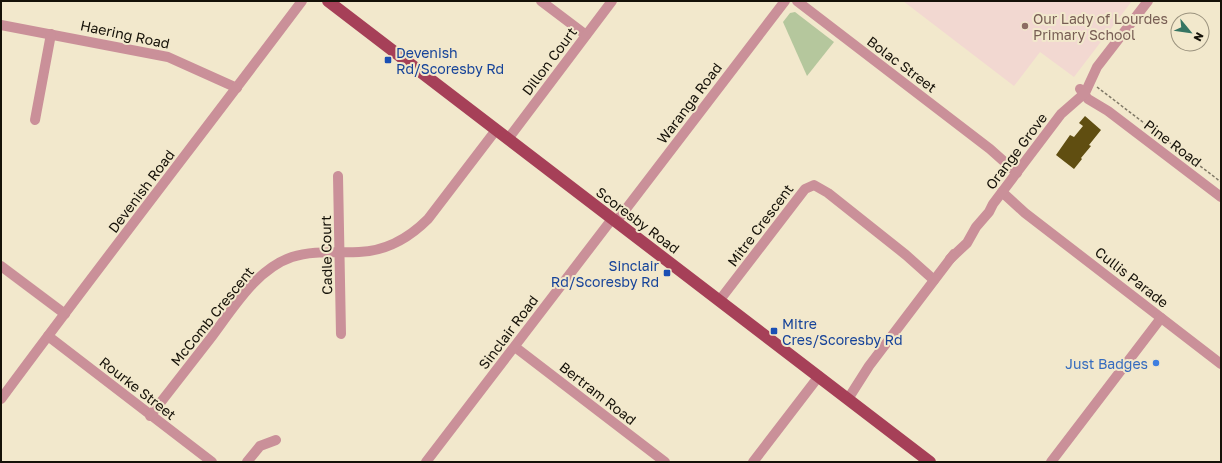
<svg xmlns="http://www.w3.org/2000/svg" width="1222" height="463" font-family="'Golos Text',sans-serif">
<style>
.education{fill:#f2d8d1}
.green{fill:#b5c79d}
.building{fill:#604e11}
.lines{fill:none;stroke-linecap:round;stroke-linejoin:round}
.path{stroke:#807967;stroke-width:1.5;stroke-dasharray:3 2;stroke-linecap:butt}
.minor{stroke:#ca9099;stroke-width:10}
.primary{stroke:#a64058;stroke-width:12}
.education-dot{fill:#8d6e63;stroke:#f2e8cc;stroke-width:1.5}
.transit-dot{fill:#1a4fb4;stroke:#f2e8cc;stroke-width:1.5}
.shop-dot{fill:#3f7fe0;stroke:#f2e8cc;stroke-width:1.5}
.labels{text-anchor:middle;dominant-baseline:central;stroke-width:4;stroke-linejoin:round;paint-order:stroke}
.education-label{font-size:14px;fill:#785e54;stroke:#f2e8cc;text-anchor:start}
.street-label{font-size:14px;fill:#151108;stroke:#f2e8cc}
.transit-label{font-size:14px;fill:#164399;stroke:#f2e8cc;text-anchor:start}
.shop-label{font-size:14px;fill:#366cbe;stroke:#f2e8cc;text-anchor:end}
</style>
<rect width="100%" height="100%" fill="#f2e8cc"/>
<polygon class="education" points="903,1 1132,1 1074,77 1040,52 1014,86"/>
<polygon class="green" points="795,12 834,42 807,76 783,22 790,13"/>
<polygon class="building" points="1085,116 1101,130 1089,145 1091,146 1081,158 1082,159 1074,169 1056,155 1070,135 1074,137 1083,126 1079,123"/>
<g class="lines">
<polyline class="path" points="1097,87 1221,182"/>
<g class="minor">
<polyline points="541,1 586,35"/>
<polyline points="797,1 990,149 1017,173"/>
<polyline points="1,25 168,57 237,88"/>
<polyline points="1080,89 1088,99 1108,111 1221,197"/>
<polyline points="35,120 51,34"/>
<polyline points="508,139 612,1"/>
<polyline points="338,176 341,334"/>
<polyline points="1002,192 1025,213 1221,364"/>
<polyline points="616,222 785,1"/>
<polyline points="950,259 967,243 976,227 989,212 993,204 1061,114 1085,93 1097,67 1148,1"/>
<polyline points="1,266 65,314"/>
<polyline points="719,301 805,189 814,185 828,193 906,255 934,280"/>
<polyline points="48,336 212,462"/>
<polyline points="515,347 665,462"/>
<path d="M1,399C100,265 202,134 302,1"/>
<polyline points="848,399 869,366 954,254"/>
<path d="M150,416C170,390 190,365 210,339C232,310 256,269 292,257C313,250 337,253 359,252C387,251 409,238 428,219L496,130"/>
<polyline points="247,462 260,446 276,440"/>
<polyline points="426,462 612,219"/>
<polyline points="753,462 819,376"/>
<polyline points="1051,462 1161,318"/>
</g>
<polyline class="primary" points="328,1 930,462"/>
</g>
<circle class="education-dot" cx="1025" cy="26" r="4"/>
<g class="transit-dot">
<rect x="384" y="56" width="8" height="8" rx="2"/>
<rect x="663" y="269" width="8" height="8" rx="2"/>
<rect x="770" y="327" width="8" height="8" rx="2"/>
</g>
<circle class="shop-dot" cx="1156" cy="363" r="4"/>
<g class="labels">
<g class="education-label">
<text x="1033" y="18">Our Lady of Lourdes<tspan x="1033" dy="16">Primary School</tspan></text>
</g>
<g class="street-label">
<text transform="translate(125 34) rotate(12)">Haering Road</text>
<text transform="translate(549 61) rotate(-53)">Dillon Court</text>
<text transform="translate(902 64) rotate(37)">Bolac Street</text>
<text transform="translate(689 103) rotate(-53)">Waranga Road</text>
<text transform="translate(1173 143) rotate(37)">Pine Road</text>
<text transform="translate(1016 151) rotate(-53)">Orange Grove</text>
<text transform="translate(141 191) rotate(-53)">Devenish Road</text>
<text transform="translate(638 220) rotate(37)">Scoresby Road</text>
<text transform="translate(760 225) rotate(-53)">Mitre Crescent</text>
<text transform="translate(326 255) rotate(-91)">Cadle Court</text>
<text transform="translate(1132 277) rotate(38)">Cullis Parade</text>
<text transform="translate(212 316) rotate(-51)">McComb Crescent</text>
<text transform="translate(508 332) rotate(-53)">Sinclair Road</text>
<text transform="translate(138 388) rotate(38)">Rourke Street</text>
<text transform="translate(598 393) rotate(38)">Bertram Road</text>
</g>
<g class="transit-label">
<text x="396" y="52">Devenish<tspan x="396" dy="16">Rd/Scoresby Rd</tspan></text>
<text x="659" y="265" text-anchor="end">Sinclair<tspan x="659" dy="16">Rd/Scoresby Rd</tspan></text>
<text x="782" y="323">Mitre<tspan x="782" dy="16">Cres/Scoresby Rd</tspan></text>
</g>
<g class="shop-label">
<text x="1148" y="363">Just Badges</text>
</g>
</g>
<rect width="1222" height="463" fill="none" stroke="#151108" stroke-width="4"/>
<g transform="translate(1190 32) rotate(119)"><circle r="19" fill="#f2e8cc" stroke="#9a927e"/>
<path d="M0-3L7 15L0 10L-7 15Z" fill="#367563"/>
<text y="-6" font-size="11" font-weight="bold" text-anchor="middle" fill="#151108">N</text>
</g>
</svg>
